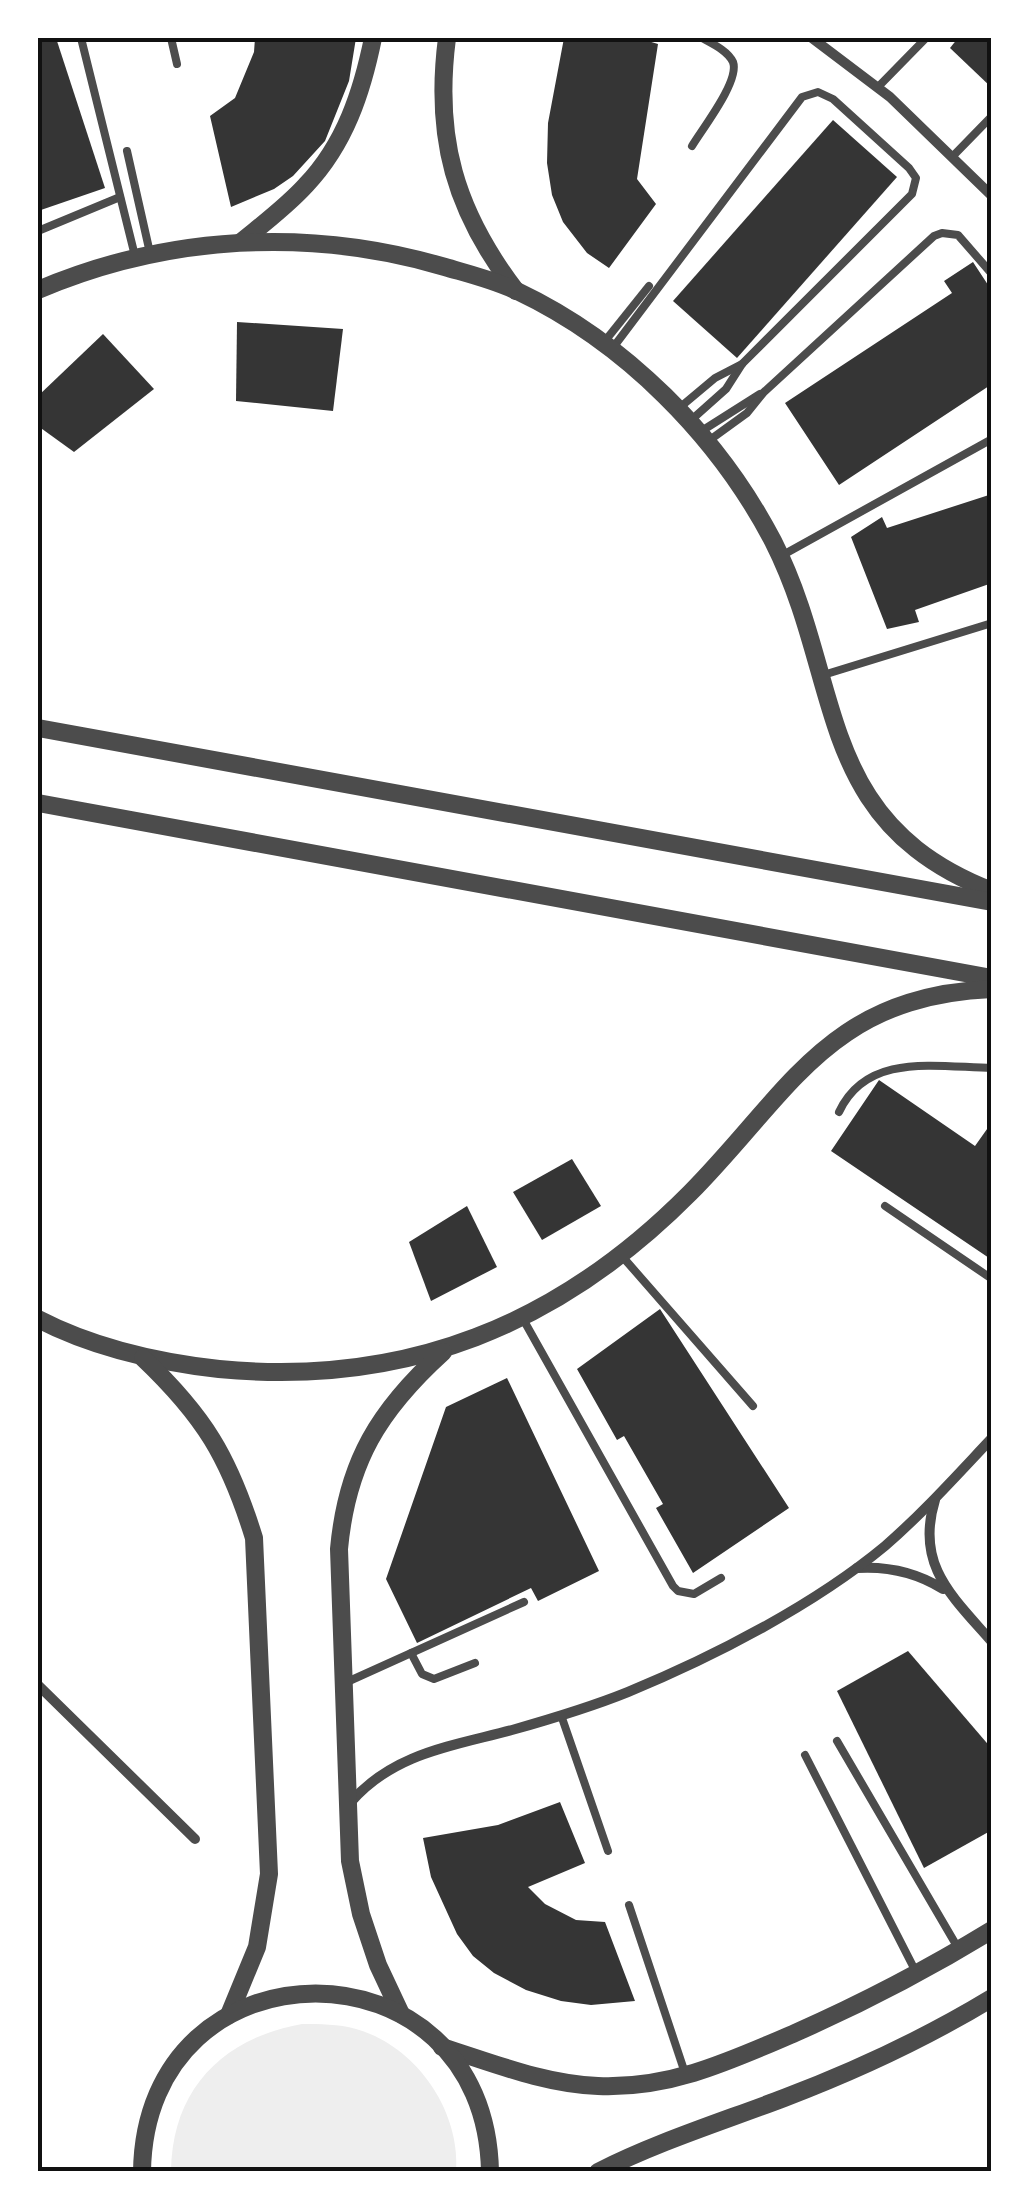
<svg xmlns="http://www.w3.org/2000/svg" width="1029" height="2209" font-family="Manrope,sans-serif">
<style>
.green{fill:#eee}
.building{fill:#353535}
.lines{fill:none;stroke-linecap:round;stroke-linejoin:round}
.service{stroke:#4c4c4c;stroke-width:8}
.minor{stroke:#4c4c4c;stroke-width:10}
.tertiary{stroke:#4c4c4c;stroke-width:18}
.neatline{fill:none;stroke:#111;stroke-width:4}
</style>
<rect width="100%" height="100%" fill="#fff"/>
<path class="green" d="M302,2024C320,2024 338,2024 356,2029C416,2046 460,2110 456,2171H171C172,2089 223,2038 302,2024Z"/>
<g class="building">
<polygon points="38,38 56,38 105,188 38,211"/>
<polygon points="255,38 356,38 349,81 325,141 293,176 274,189 231,207 210,116 235,98 254,52"/>
<polygon points="564,38 638,38 658,44 637,179 656,204 609,268 587,253 563,222 552,195 547,163 548,123"/>
<polygon points="958,38 992,38 992,88 950,48"/>
<polygon points="833,120 897,177 737,358 673,301"/>
<polygon points="973,262 992,291 992,384 839,485 785,403 952,293 944,281"/>
<polygon points="237,322 343,329 333,411 236,401"/>
<polygon points="103,334 154,389 74,452 38,426 38,396"/>
<polygon points="992,494 992,583 915,610 919,622 887,629 851,537 882,517 887,528"/>
<polygon points="879,1080 975,1146 992,1122 992,1260 831,1151"/>
<polygon points="572,1159 601,1206 542,1240 513,1192"/>
<polygon points="467,1206 497,1267 431,1301 409,1242"/>
<polygon points="660,1309 789,1508 693,1573 656,1508 663,1504 624,1436 617,1440 577,1369"/>
<polygon points="507,1378 599,1571 538,1601 531,1588 417,1643 386,1579 446,1407"/>
<polygon points="908,1651 992,1749 992,1830 924,1868 837,1691"/>
<polygon points="560,1802 585,1863 528,1887 545,1904 576,1920 605,1922 635,2001 591,2005 561,2001 526,1990 494,1973 473,1956 457,1934 431,1877 423,1838 498,1825"/>
</g>
<g class="lines">
<g class="service">
<polyline points="81,38 135,256"/>
<polyline points="171,38 177,64"/>
<polyline points="878,87 926,38"/>
<path d="M692,146C702,129 740,81 733,62C728,51 713,44 702,38"/>
<polyline points="127,151 150,253"/>
<polyline points="953,156 992,116"/>
<polyline points="38,231 120,197"/>
<polyline points="605,341 649,286"/>
<polyline points="612,349 802,97 818,92 833,99 909,168 916,178 912,194 742,364 726,389 689,422"/>
<polyline points="678,409 715,378 742,364"/>
<polyline points="700,432 760,394"/>
<polyline points="707,442 747,413 764,392 934,236 942,233 958,235 992,274"/>
<polyline points="781,556 992,439"/>
<polyline points="820,676 992,623"/>
<path d="M839,1112C867,1052 936,1067 992,1068"/>
<polyline points="885,1206 992,1279"/>
<polyline points="621,1255 753,1406"/>
<polyline points="523,1319 673,1586 678,1591 694,1594 721,1578"/>
<polyline points="411,1653 422,1674 434,1679 475,1663"/>
<polyline points="347,1682 524,1602"/>
<polyline points="561,1715 608,1851"/>
<polyline points="837,1741 958,1948"/>
<polyline points="805,1755 917,1974"/>
<polyline points="629,1905 686,2076"/>
</g>
<g class="minor">
<polyline points="812,38 890,97 992,196"/>
<path d="M935,1500C915,1565 952,1596 992,1642"/>
<path d="M857,1568C889,1566 916,1572 943,1589"/>
<polyline points="38,1685 195,1839"/>
<path d="M350,1803C393,1753 452,1746 512,1730C551,1719 591,1707 628,1692C713,1657 814,1605 885,1546C923,1513 957,1475 992,1438"/>
</g>
<g class="tertiary">
<path d="M447,38C434,138 455,211 516,291"/>
<path d="M241,242C263,224 287,206 306,185C345,144 362,92 373,38"/>
<path d="M38,290C167,235 310,227 445,267C469,274 494,280 517,291C625,342 718,436 773,541C845,683 812,821 992,891"/>
<polyline points="38,728 992,902"/>
<polyline points="38,803 992,978"/>
<path d="M38,1319C94,1348 156,1362 219,1369C406,1387 559,1325 690,1193C790,1092 828,996 992,989"/>
<path d="M143,1358C204,1416 229,1457 254,1538L269,1874L257,1947L229,2015"/>
<path d="M401,2014L378,1965L361,1914L350,1861L339,1549C347,1462 379,1410 443,1352"/>
<path d="M442,2047C493,2063 544,2084 598,2086C670,2089 730,2061 795,2033C863,2003 928,1969 992,1930"/>
<path d="M142,2172C145,1934 486,1934 490,2172"/>
<path d="M598,2172C657,2142 721,2122 784,2098C855,2071 926,2038 992,1998"/>
</g>
</g>
<rect width="1029" height="2209" fill="none" stroke="#ffffff" stroke-width="80"/>
<rect x="40" y="40" width="949" height="2129" class="neatline"/>
</svg>
